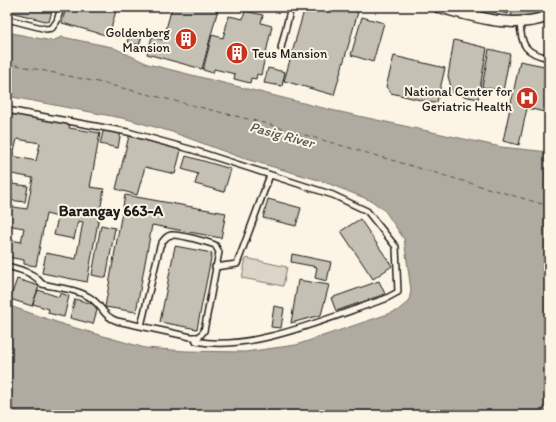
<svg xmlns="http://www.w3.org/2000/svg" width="556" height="422" font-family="Itim,sans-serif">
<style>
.green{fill:#dbd5c8;stroke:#7c7872}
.water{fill:#b0aba1;stroke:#75726c}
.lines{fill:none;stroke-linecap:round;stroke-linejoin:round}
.ferry{stroke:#575551;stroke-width:1;stroke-dasharray:5 4;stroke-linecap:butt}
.building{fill:#c4c0b3;stroke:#1c1c1c;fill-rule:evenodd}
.service-casing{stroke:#1c1c1c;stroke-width:8}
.minor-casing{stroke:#1c1c1c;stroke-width:13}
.service{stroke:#fcf5e5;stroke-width:5}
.minor{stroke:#fcf5e5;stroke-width:10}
.labels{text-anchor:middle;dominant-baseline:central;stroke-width:4;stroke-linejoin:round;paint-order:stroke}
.poi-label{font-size:13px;fill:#1c1c1c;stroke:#fcf5e5;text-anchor:end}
.water-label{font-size:14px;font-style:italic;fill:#575551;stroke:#fcf5e5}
.quarter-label{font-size:15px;font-weight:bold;fill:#1c1c1c;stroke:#fcf5e5}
</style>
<rect width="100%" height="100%" fill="#fcf5e5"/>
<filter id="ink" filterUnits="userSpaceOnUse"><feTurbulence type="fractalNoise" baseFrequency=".025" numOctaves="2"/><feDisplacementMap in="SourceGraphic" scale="8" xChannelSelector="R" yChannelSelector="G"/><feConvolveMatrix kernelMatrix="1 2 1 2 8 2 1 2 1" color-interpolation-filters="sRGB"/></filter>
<g filter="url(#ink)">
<polygon class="green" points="246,258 287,267 283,286 242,278"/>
<polygon class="water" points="7,32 52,41 62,37 112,47 148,64 331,110 501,147 549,152 549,415 7,415 7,305 65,325 145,348 186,351 245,352 296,345 397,311 409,301 411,290 404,239 385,211 372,201 322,181 242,158 172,132 127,119 7,96"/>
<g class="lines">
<polyline class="ferry" points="7,63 102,83 264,123 549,206"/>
</g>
<g class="building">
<polygon points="7,7 53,7 49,22 7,11"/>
<polygon points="66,7 117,7 109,36 62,23"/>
<polygon points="172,7 210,7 218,9 202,69 147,54 152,37 163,40"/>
<polygon points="305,7 342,7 358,12 334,95 284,81"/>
<polygon points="476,7 498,7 497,12"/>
<polygon points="502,7 510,7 508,14 500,12"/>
<polygon points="513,7 549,7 549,9 528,17 511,18"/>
<polygon points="245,11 263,15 261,23 272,26 261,75 257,74 256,79 251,78 250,83 234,79 235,74 214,69 213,73 203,70 212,35 223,38 229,16 243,19"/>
<polygon points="362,17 384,23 373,62 351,55"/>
<polygon points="130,33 142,36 139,45 127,42"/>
<polygon points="454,40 487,48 478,99 453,94 448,76"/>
<polygon points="489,49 510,54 503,91 482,87"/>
<polygon points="394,56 445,68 437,102 433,103 391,93 388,89 386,87"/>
<polygon points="520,61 549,67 549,113 527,108 519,145 503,141"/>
<polygon points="268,68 285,72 282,86 264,83"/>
<path d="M7,110L71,122L69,128L100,133L90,187L104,189L87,282L42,273L46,253L76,259L83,222L78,221L74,239L54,235L58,217L46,214L36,266L24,264V260L7,257V239L21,242L24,228L7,225V206L27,209L33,178L7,173ZM17,139L40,143L36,161L13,156Z"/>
<polygon points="104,128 121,131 118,148 100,144"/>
<polygon points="129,136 181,150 175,174 145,167 137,195 116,189"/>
<polygon points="186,156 231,169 224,192 195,184 198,174 182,169"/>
<polygon points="7,180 13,181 12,184 28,186 25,202 9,200 7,203"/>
<polygon points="125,195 226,213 221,238 152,225 136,312 105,307"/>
<polygon points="268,199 301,208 296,226 263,218"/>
<polygon points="360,219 392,266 373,279 341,231"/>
<polygon points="101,225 115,228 106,278 92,275"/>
<polygon points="175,246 212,253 197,329 160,322"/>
<polygon points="292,254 331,262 327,281 315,278 317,267 291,262"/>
<polygon points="17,279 39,286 32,306 10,299"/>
<polygon points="298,280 329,285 321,315 291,323"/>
<polygon points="379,281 385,294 336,311 331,298"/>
<polygon points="38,290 59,297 60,293 69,296 64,317 48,313 49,309 33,304"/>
<polygon points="75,299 96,305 97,310 93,324 70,318"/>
<polygon points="274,306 284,308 281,328 271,327"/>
</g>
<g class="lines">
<g class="service-casing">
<g id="service">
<polyline points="7,19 46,29 52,28 57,21 61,7"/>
<path d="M520,22C521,46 525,53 549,58"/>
<polyline points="281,48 291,7"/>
<path d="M7,110L128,132L193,150L333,195L367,211L396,247L398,292L385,299C332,316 250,353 196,341L195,337"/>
<path d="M7,266C21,270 33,272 42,284C58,288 79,289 92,299C103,307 103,316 117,321L191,337H199L204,331L219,252L215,245C207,242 180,234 171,235C166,236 162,242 160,246L141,326"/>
<polyline points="215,267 237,264 270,175"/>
</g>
</g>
<g class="minor-casing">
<path id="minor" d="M438,7C474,16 513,30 549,16"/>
</g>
<use href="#service" class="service"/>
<use href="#minor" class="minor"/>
</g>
</g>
<defs>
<g id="building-disc" transform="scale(1.15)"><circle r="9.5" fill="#c8321e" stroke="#fcf5e5"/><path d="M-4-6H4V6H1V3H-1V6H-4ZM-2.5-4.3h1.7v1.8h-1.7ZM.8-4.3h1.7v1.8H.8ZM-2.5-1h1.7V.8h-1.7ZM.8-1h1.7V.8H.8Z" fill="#fff"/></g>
<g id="hospital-disc" transform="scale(1.15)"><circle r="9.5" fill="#c8321e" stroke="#fcf5e5"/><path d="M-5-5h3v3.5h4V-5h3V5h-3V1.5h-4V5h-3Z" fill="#fff"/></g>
</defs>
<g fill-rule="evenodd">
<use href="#building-disc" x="186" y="39"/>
<use href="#building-disc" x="237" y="53"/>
<use href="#hospital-disc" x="527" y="98"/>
</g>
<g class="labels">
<g class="poi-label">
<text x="170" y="32">Goldenberg<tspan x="170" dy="15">Mansion</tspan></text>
<text x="252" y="53" text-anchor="start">Teus Mansion</text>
<text x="512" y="91">National Center for<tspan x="512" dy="15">Geriatric Health</tspan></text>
</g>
<g class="water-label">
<text transform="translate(282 135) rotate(15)">Pasig River</text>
</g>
<g class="quarter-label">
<text x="111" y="211">Barangay 663-A</text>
</g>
</g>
<rect width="556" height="422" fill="none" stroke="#fcf5e5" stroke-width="24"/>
<rect x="12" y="12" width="532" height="398" fill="none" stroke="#1c1c1c" stroke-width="1.5" filter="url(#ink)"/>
</svg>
